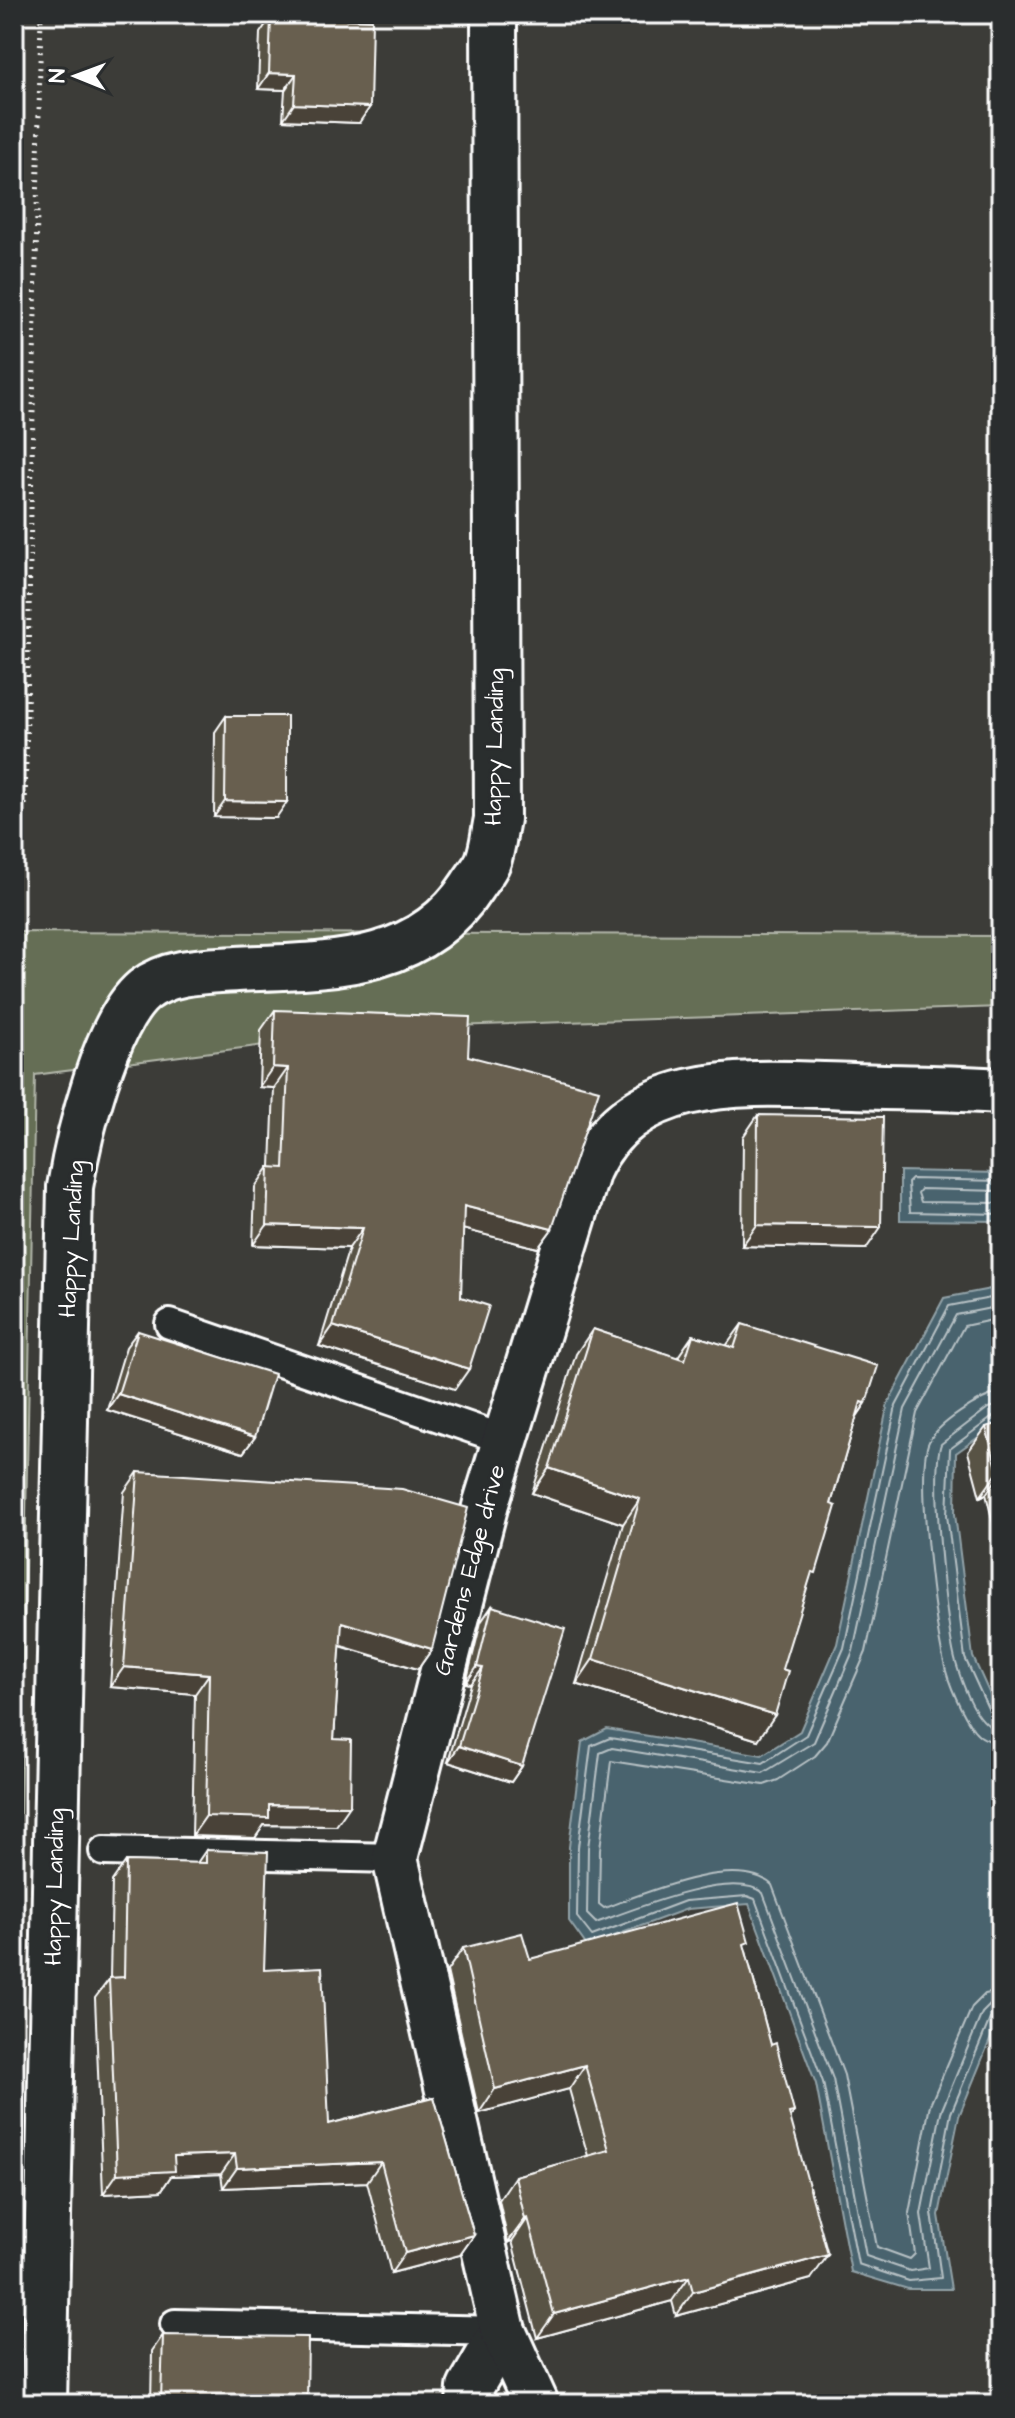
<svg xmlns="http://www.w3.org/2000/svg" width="1015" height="2418" font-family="'Architects Daughter',sans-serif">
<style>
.green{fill:#656e54;stroke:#b2b6aa;stroke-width:2}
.water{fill:#4a646e;stroke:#92a2a8;stroke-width:2}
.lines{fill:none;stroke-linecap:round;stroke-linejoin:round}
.shore{stroke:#b7c1c5;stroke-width:2}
.service-casing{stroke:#fff;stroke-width:34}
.minor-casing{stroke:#fff;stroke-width:50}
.path{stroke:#fff;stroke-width:5;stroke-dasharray:2 6;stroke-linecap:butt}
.service{stroke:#2a2d2e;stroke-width:28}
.minor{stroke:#2a2d2e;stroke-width:44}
.wall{fill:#595244;stroke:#fff;stroke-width:2}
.shaded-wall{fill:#484237;stroke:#fff;stroke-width:2}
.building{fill:#675f4f;stroke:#fff;stroke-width:2}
.labels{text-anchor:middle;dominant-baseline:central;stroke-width:6;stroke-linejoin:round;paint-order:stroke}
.street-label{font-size:24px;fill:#fff;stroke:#2a2d2e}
</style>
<rect width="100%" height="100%" fill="#3c3c38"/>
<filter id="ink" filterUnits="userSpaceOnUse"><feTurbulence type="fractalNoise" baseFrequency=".0125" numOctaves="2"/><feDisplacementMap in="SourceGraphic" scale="16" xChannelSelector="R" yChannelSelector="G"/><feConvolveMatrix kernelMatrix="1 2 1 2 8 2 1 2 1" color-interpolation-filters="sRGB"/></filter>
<g filter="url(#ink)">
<polygon class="green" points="14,932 1001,936 1001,1007 394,1028 35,1075 14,2113"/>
<g class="water">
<polygon points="900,1171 1001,1173 1000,1221 900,1220"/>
<polygon points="1001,1287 1001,1421 956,1453 955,1514 973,1657 1001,1719 1001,2013 959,2116 939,2215 951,2289 908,2289 851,2272 816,2084 749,1904 687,1909 587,1946 569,1921 569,1847 582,1742 607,1729 762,1755 800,1731 837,1644 888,1403 944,1298"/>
</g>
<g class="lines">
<g class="shore">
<polyline points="1001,1181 912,1179 908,1183 910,1212 1001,1214"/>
<polyline points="1001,1191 921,1189 918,1193 921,1202 1001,1203"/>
<polyline points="1001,1296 949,1306 896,1406 844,1648 806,1735 763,1763 610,1738 591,1746 578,1847 577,1917 592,1936 685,1901 747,1896 755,1899 823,2082 858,2264 909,2281 941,2278 932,2213 951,2113 990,2019 1001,2013"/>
<path d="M1001,1306L956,1315L905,1409L853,1651L814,1742L763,1773L612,1748L600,1753L588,1848L587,1914L596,1923C629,1911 733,1868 763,1893L833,2079L866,2256L910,2271L929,2268L921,2214L941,2112L982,2013L990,2005L1001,2003"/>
<path d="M1001,1318L964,1326L917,1413L866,1652L827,1742L815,1756L778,1780L764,1785L611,1761L600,1849L599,1904L604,1908C642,1894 738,1853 772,1885L844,2075L877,2247L910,2259L915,2254L909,2213L930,2105L972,2007L985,1994L1001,1991"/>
<path d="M1001,1393C983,1394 934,1426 928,1444C916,1479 935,1623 944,1663C948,1683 962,1714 974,1730C981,1739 990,1742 1001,1742"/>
<path d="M1001,1405L988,1408L941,1444C930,1473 946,1629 956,1663C962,1683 977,1729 1001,1730"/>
<polyline points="1001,1415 994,1416 950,1449 947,1515 965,1658 991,1715 1001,1720"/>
</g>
<g class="service-casing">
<g id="service">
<polyline points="170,1324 506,1440"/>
<polyline points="104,1851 395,1858"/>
<polyline points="175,2324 503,2331"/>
</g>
</g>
<g class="minor-casing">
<g id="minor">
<path d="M44,2404L70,1187C78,1138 105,1022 144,990C170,970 207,971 237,969C325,965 419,969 472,886C477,878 485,869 488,861C493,848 494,832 497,819L494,14"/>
<polyline points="469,2404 470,2388 503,2331"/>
<path d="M536,2404L503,2331L395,1858L486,1503L588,1170C635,1067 760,1084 854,1086C903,1088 952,1087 1001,1091"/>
</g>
</g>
<polyline class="path" points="14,810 25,810 41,14"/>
<use href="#service" class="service"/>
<use href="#minor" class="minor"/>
</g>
<g class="wall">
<polygon points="271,17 359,123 283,120 285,90 258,89 260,33"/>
<polygon points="226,716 276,818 214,817 215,732"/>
<polygon points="275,1010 468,1056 552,1229 538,1248 463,1229 455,1389 319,1346 349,1248 253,1245 255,1187 269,1167 271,1167 274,1088 259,1087 261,1030"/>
<polygon points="758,1115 866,1249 742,1246 743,1137"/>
<polygon points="742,1324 866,1403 856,1418 808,1583 758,1740 576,1684 623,1524 532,1493 576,1354 593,1329 677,1358 693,1335 726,1346"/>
<polygon points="138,1331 255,1437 243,1453 107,1410 126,1347"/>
<polygon points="1001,1423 1001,1556 986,1494 980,1497 968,1452 986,1427"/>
<polygon points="138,1472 432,1649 418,1669 340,1646 334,1739 336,1826 264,1825 255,1838 192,1836 195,1694 110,1687 124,1492"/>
<polygon points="492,1606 522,1766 511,1782 448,1762 471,1684 466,1683 481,1622"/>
<polygon points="206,1850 264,1970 329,2124 434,2097 474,2235 460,2255 391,2273 367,2182 223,2188 221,2174 171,2176 161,2191 103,2194 95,1998 110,1978 112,1881 126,1861 197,1863"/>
<polygon points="463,1948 530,1959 745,1948 771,2045 794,2112 790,2118 811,2279 676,2316 672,2301 537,2338 512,2241 508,2242 499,2200 515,2176 588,2156 569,2089 479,2113 447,1971"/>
<polygon points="163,2335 307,2404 151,2404 152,2351"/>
</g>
<g class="shaded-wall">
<polygon points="14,65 20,65 14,73"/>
<polygon points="269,73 296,74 285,90 258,89"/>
<polygon points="294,104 370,107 359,123 283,120"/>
<polygon points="225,801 287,802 276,818 214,817"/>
<polygon points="273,1067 288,1068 274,1088 259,1087"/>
<polygon points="464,1206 552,1229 538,1248 450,1226"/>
<polygon points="267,1225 363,1228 349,1248 253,1245"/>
<polygon points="757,1225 881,1227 866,1249 742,1246"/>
<polygon points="333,1326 469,1369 455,1389 319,1346"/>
<polygon points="118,1394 255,1437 243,1453 107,1410"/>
<polygon points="861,1402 866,1403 849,1428"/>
<polygon points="549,1468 640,1499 623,1524 532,1493"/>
<polygon points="1001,1471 1001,1473 986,1494 980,1497 998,1472"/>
<polygon points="342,1622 432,1649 418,1669 328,1642"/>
<polygon points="593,1659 775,1715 758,1740 576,1684"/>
<polygon points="124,1667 209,1674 195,1694 110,1687"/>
<polygon points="477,1667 483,1668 471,1684 466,1683"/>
<polygon points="459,1746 522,1766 511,1782 448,1762"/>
<polygon points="269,1805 350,1806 336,1826 264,1825 255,1838 192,1836 206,1816"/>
<polygon points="585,2065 569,2089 479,2113 495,2089"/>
<polygon points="235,2154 221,2174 171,2176 161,2191 103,2194 117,2174 174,2156"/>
<polygon points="381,2162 367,2182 223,2188 237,2168"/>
<polygon points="528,2218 512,2241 508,2242 525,2219"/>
<polygon points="474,2235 460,2255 391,2273 405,2253"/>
<polygon points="828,2255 811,2279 676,2316 693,2292"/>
<polygon points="689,2277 672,2301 537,2338 554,2314"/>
<polygon points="161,2401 306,2404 159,2404"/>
</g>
<g class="building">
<rect x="14" y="14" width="6" height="51"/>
<polygon points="271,17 372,20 370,107 294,104 296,74 269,73"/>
<polygon points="226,716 287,716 287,802 225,801"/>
<polygon points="275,1010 470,1017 468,1056 599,1090 552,1229 464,1206 461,1297 489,1306 469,1369 333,1326 363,1228 267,1225 269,1167 284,1168 288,1068 273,1067"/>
<polygon points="758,1115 883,1117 881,1227 757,1225"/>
<polygon points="742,1324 878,1366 866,1403 861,1402 831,1504 836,1506 816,1573 812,1572 782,1669 788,1671 775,1715 593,1659 640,1499 549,1468 593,1329 685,1360 693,1335 734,1348"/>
<polygon points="138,1331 274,1374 255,1437 118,1394"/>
<polygon points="1001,1423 1001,1471 998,1472 986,1427"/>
<polygon points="138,1472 402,1489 468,1508 432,1649 342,1622 334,1739 351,1740 350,1806 269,1805 269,1818 206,1816 209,1674 124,1667"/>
<polygon points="492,1606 565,1629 522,1766 459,1746 483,1668 477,1667"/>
<polygon points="206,1850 268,1852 264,1970 322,1967 329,2124 434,2097 474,2235 405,2253 381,2162 237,2168 235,2154 174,2156 175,2171 117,2174 109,1978 124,1977 126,1861 206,1863"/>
<polygon points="738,1903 749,1942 744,1944 771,2045 776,2043 794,2112 789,2113 828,2255 693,2292 689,2277 554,2314 528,2218 525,2219 515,2176 609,2150 585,2065 495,2089 463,1948 522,1933 530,1959"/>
<polygon points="163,2335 308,2337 307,2404 161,2401"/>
</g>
</g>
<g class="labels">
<g class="street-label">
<text transform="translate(495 747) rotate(-89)">Happy Landing</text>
<text transform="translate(72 1239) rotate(-87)">Happy Landing</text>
<text transform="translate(470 1570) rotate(-75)">Gardens Edge drive</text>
<text transform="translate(55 1887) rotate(-89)">Happy Landing</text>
</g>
</g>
<rect width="1015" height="2418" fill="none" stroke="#2a2d2e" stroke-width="48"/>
<rect x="24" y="24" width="967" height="2370" fill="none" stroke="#fff" stroke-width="3" filter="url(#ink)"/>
<g transform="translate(76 76) rotate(271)" stroke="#2a2d2e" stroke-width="6" paint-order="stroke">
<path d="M0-6L14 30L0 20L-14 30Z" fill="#ffffff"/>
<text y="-12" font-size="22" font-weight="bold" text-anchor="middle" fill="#ffffff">N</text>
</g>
</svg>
